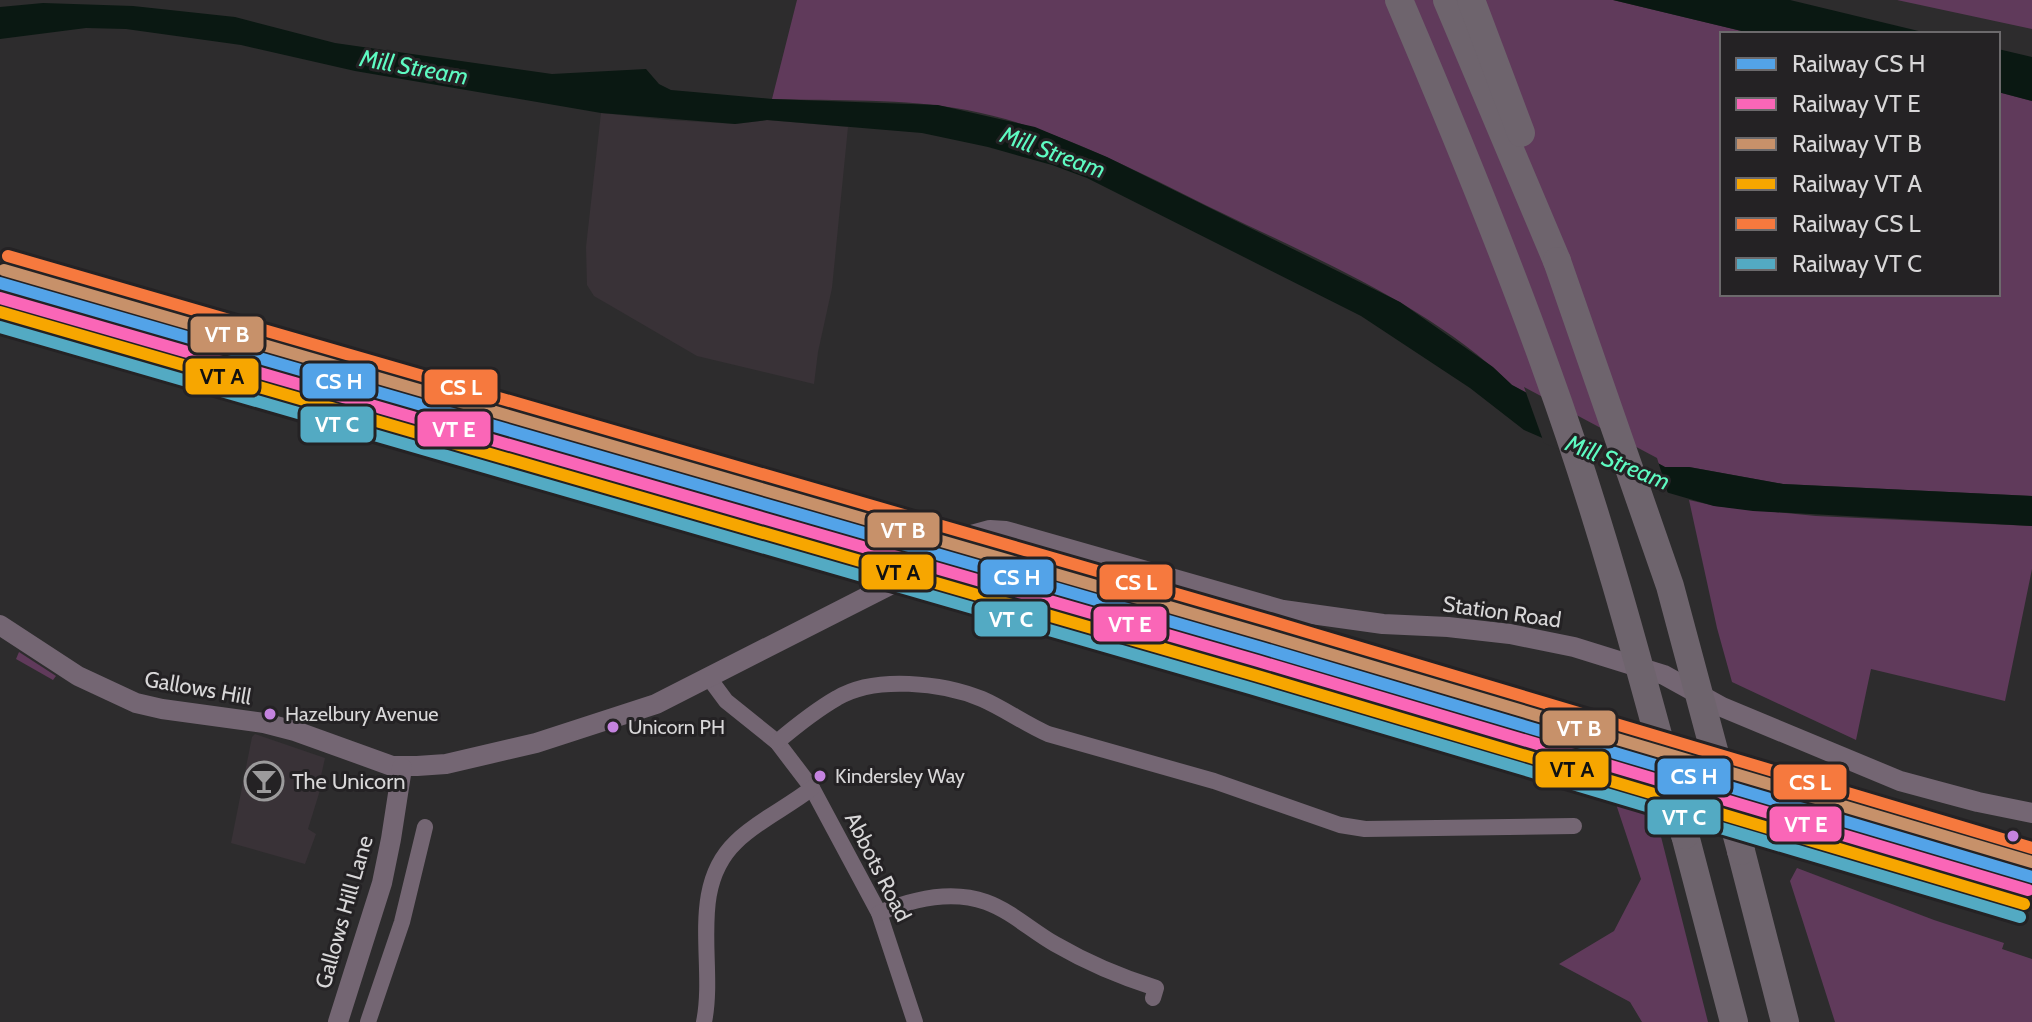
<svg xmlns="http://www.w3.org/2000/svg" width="2032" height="1022" font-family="Cabin,sans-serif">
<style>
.built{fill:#393237}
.green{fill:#603a5b}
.water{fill:#0a1812}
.pier{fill:#2d2c2d}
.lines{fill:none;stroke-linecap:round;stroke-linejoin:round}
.minor{stroke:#746673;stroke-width:16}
.tertiary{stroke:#746673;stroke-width:20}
.motorway{stroke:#6e646d;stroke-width:28}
.motorway-bridge{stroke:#6e646d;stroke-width:28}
.rail-1-casing{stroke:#242224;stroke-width:18}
.rail-2-casing{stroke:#242224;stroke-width:18}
.rail-3-casing{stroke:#242224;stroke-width:18}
.rail-4-casing{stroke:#242224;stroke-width:18}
.rail-5-casing{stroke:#242224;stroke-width:18}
.rail-6-casing{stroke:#242224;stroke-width:18}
.rail-1{stroke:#53a3e8;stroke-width:12}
.rail-2{stroke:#fa66b7;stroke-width:12}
.rail-3{stroke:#c7916a;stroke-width:12}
.rail-4{stroke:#f7a600;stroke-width:12}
.rail-5{stroke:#f6793e;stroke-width:12}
.rail-6{stroke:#53aac3;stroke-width:12}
.bus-dot{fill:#c483df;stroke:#242224;stroke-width:3}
.labels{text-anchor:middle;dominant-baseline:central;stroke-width:6;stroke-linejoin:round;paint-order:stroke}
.bus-label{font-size:20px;fill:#d8d7d8;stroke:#242224;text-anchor:start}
.street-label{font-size:22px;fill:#d8d7d8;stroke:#242224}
.poi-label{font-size:22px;fill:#d8d7d8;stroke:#242224;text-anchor:start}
.water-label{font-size:24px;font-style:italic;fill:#5efbc2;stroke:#242224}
.line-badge{stroke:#242224;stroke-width:3}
.badge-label{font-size:22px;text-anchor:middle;font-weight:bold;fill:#fff}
.pale-badge-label{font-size:22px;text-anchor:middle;font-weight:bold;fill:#111}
</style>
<rect width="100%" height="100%" fill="#2d2c2d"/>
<g class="built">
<polygon points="601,113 668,120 735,124 767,120 848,127 832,288 818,352 814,384 697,356 594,296 587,285 586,247"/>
<polygon points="255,734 325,758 319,785 321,787 308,829 316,834 305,864 231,843 252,737"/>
</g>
<g class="green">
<path d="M797,0H1613L1754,34H1722V294H1998V92L2032,101V496L1783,484L1689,467H1665L1512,385C1430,306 1321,261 1220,212C1138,172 1056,127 967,110C904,98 836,101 772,99Z"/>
<polygon points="1897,0 2032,0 2032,29"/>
<polygon points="1689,500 1715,506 1816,516 2032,526 2032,569 2005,701 1871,669 1856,740 1732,682 1717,628"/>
<polygon points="19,652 56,676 53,680 16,659"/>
<polygon points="1614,798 1656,817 1708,1022 1642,1022 1630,1002 1559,964 1614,931 1641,879"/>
<polygon points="1797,868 1934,920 2004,943 2002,949 2032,959 2032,1022 1835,1022 1790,881"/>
</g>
<g class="water">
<polygon points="1613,0 1790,0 1931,34 1754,34"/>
<polygon points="43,3 133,6 235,17 335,43 552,74 646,69 659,84 671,90 772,99 938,105 1035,127 1107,157 1400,302 1493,367 1512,385 1665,467 1689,467 1783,484 2032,496 2032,526 1753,511 1714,506 1669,493 1524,430 1470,388 1361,316 1087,178 1052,165 988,147 922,133 767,120 735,124 601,113 355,71 241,45 126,29 86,28 0,39 0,7"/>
<polygon points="1998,49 2032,57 2032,101 1998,92"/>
</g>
<polygon class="pier" points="1524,387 1657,458 1669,497 1544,443"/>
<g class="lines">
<g class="minor">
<polyline points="709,678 726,701 777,742 812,788 879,913 915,1022"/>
<path d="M777,742C796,726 816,710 837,698C875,675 943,683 982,699C1005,709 1025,724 1048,734L1214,781L1340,825L1365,829L1574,826"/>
<path d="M879,913C912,899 950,889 986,902C1011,911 1032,931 1055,944C1086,962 1121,977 1156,988L1153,998"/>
<polyline points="368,1022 402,922 425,827"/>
<path d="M704,1022C716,963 687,889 736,842C757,821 788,807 812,788"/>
</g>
<g class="tertiary">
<polyline points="0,625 78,676 136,703 162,709 264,723 295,731 392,766 417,766 446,764 536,743 656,704 890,585 968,536 990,530 1006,531 1283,610 1383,624 1448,627 1510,634 1574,647 1664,675 1722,707 1900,781 1978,802 2032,813"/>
<polyline points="338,1022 382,883 391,839 402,768"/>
</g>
<g class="motorway">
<polyline points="1447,0 1557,261"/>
<polyline points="1471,0 1521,133"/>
<polyline points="1685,835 1734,1022"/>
<polyline points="1741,851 1785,1022"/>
</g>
<g class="motorway-bridge">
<path d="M1399,0C1451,122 1502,245 1547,371C1602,522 1643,679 1685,835"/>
<polyline points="1557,261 1670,586 1741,851"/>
</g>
<g class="rail-1-casing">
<polyline id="rail-1" points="0,283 1262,648 2032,877"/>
</g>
<g class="rail-2-casing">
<polyline id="rail-2" points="0,298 1258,661 2028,890"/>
</g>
<g class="rail-3-casing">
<polyline id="rail-3" points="4,270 1266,635 2032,862"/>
</g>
<g class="rail-4-casing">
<polyline id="rail-4" points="0,312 1254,675 2024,904"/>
</g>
<g class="rail-5-casing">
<polyline id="rail-5" points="8,256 1270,621 2032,848"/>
</g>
<g class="rail-6-casing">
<polyline id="rail-6" points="0,327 1250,688 2020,917"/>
</g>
<use href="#rail-1" class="rail-1"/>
<use href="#rail-2" class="rail-2"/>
<use href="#rail-3" class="rail-3"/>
<use href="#rail-4" class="rail-4"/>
<use href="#rail-5" class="rail-5"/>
<use href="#rail-6" class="rail-6"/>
</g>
<defs>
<g id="bar-ring" transform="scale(2)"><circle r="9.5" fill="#242224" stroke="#9c9b9c" stroke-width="1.5"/><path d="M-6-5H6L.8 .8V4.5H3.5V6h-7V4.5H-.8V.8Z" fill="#9c9b9c"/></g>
</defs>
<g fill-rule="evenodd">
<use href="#bar-ring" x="264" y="781"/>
</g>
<g class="bus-dot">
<circle cx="270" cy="714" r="7"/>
<circle cx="613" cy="727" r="7"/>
<circle cx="820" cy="776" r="7"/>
<circle cx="2013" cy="836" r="7"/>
</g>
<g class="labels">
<g class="bus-label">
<text x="285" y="714">Hazelbury Avenue</text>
<text x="628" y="727">Unicorn PH</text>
<text x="835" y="776">Kindersley Way</text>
</g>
<g class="street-label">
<text transform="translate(1502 612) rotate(8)">Station Road</text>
<text transform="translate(198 688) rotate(10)">Gallows Hill</text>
<text transform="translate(878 867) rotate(63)">Abbots Road</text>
<text transform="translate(344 912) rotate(-74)">Gallows Hill Lane</text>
</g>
<g class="poi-label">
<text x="292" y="781">The Unicorn</text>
</g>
<g class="water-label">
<text transform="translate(414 67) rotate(10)">Mill Stream</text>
<text transform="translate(1053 152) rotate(20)">Mill Stream</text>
<text transform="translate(1618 462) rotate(22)">Mill Stream</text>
</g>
</g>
<g class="line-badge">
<rect x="189" y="315" width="76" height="39" rx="8" fill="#c7916a"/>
<rect x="184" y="357" width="76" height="39" rx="8" fill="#f7a600"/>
<rect x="301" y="362" width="76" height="38" rx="8" fill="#53a3e8"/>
<rect x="423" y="368" width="76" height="38" rx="8" fill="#f6793e"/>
<rect x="299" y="405" width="76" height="39" rx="8" fill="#53aac3"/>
<rect x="416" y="410" width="76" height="38" rx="8" fill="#fa66b7"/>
<rect x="866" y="511" width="75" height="38" rx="8" fill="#c7916a"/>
<rect x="860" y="553" width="75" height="38" rx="8" fill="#f7a600"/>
<rect x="979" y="558" width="76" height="38" rx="8" fill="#53a3e8"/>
<rect x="1098" y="563" width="76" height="38" rx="8" fill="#f6793e"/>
<rect x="973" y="600" width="76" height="38" rx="8" fill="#53aac3"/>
<rect x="1092" y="605" width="76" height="38" rx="8" fill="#fa66b7"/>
<rect x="1541" y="709" width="76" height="38" rx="8" fill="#c7916a"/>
<rect x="1534" y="750" width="76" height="39" rx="8" fill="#f7a600"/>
<rect x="1656" y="757" width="76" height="39" rx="8" fill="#53a3e8"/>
<rect x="1772" y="763" width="76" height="38" rx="8" fill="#f6793e"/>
<rect x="1646" y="798" width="76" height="38" rx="8" fill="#53aac3"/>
<rect x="1768" y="805" width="75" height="38" rx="8" fill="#fa66b7"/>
</g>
<g class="badge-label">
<text x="227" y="342">VT B</text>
<text x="339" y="389">CS H</text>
<text x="461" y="395">CS L</text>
<text x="337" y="432">VT C</text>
<text x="454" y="437">VT E</text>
<text x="903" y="538">VT B</text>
<text x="1017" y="585">CS H</text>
<text x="1136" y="590">CS L</text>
<text x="1011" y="627">VT C</text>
<text x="1130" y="632">VT E</text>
<text x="1579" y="736">VT B</text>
<text x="1694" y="784">CS H</text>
<text x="1810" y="790">CS L</text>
<text x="1684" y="825">VT C</text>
<text x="1806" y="832">VT E</text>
</g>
<g class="pale-badge-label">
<text x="222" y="384">VT A</text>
<text x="898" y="580">VT A</text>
<text x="1572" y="777">VT A</text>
</g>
<rect x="1720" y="32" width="280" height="264" fill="#242224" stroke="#6c6a6c" stroke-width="2"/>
<rect x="1736" y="58" width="40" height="12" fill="#53a3e8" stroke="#6c6a6c" stroke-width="2"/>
<text x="1792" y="72" font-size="24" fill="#d8d7d8">Railway CS H</text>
<rect x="1736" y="98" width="40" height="12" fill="#fa66b7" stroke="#6c6a6c" stroke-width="2"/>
<text x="1792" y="112" font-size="24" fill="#d8d7d8">Railway VT E</text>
<rect x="1736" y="138" width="40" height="12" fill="#c7916a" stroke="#6c6a6c" stroke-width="2"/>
<text x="1792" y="152" font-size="24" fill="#d8d7d8">Railway VT B</text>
<rect x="1736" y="178" width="40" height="12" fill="#f7a600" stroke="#6c6a6c" stroke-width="2"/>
<text x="1792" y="192" font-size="24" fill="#d8d7d8">Railway VT A</text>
<rect x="1736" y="218" width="40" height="12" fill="#f6793e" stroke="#6c6a6c" stroke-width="2"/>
<text x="1792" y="232" font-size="24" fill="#d8d7d8">Railway CS L</text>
<rect x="1736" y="258" width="40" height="12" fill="#53aac3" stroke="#6c6a6c" stroke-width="2"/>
<text x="1792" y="272" font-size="24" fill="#d8d7d8">Railway VT C</text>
</svg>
